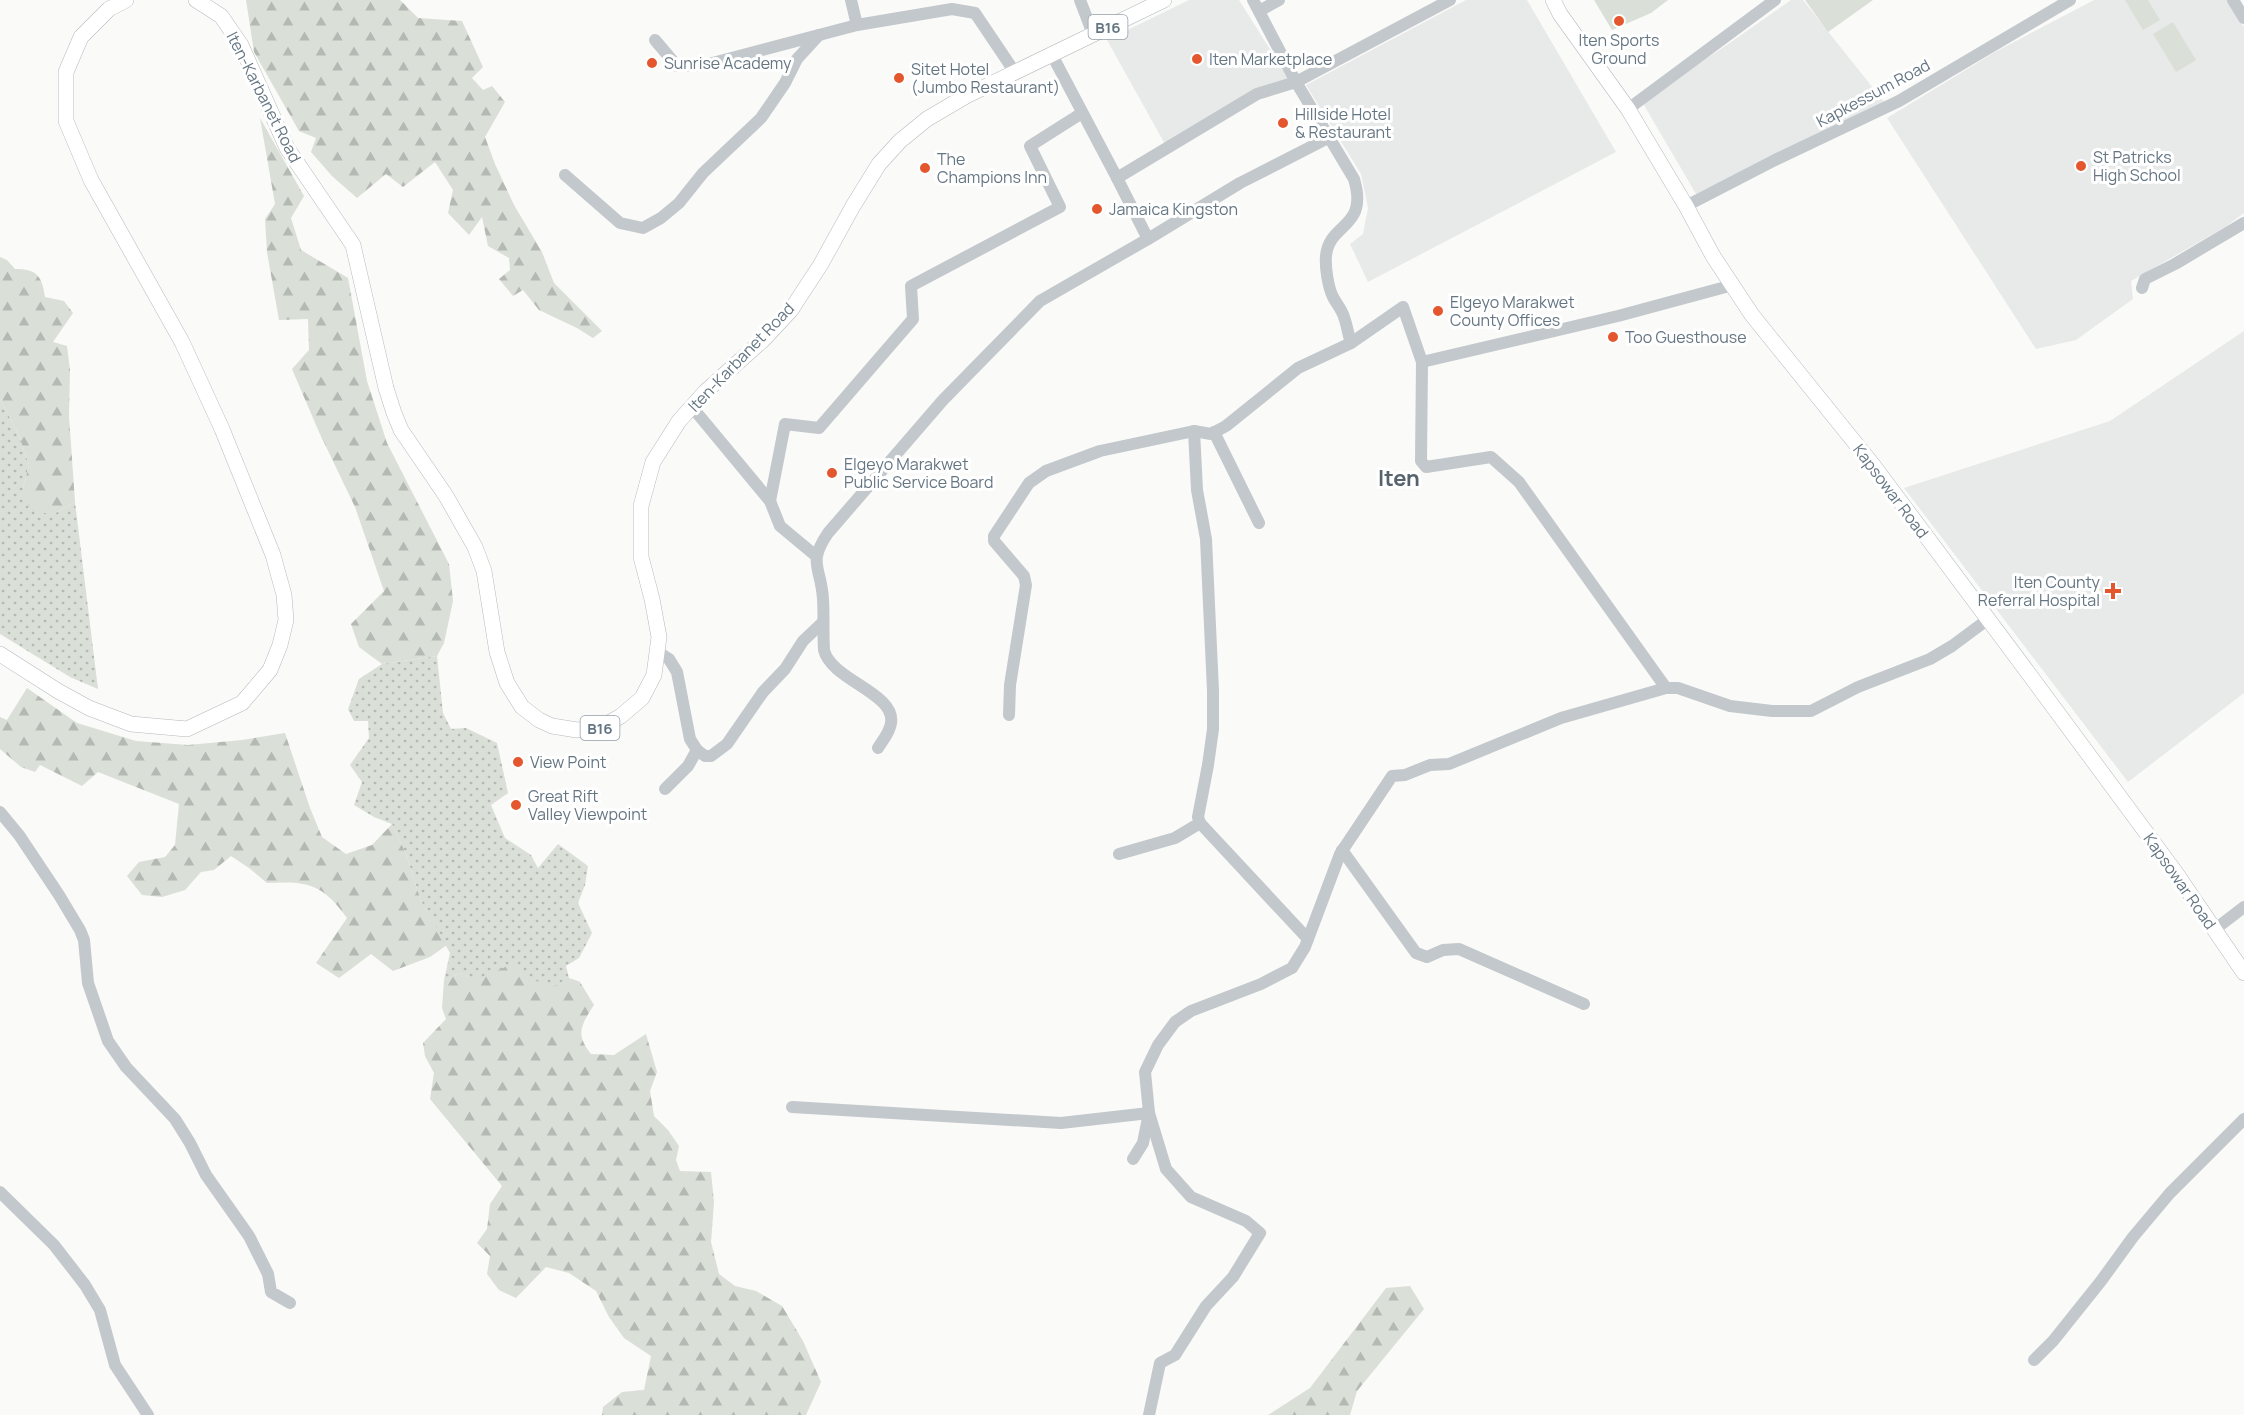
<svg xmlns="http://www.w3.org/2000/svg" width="2244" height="1415" font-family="Manrope,sans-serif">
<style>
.built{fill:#e8e9e9}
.grass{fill:url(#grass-dots)}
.forest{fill:url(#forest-firs)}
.park{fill:#dadfd7}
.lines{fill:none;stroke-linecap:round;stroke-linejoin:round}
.major-casing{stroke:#b5babe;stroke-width:16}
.minor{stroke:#c3c8cc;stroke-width:12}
.major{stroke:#fff;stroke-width:15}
.poi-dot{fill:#e4572e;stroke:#fff;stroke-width:2}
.labels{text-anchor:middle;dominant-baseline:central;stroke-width:6;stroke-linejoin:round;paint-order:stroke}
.shield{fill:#fff;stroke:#939fa8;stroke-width:1.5}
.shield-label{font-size:15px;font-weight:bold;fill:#657683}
.poi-label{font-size:16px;fill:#657683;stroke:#fff;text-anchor:start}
.street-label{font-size:16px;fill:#657683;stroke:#fff}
.district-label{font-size:22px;font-weight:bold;fill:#57646e;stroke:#fff}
</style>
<defs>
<pattern id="grass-dots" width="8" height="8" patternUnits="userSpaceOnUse" patternTransform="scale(1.5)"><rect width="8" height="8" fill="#dadfd7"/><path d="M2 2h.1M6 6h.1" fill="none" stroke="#b4b9b4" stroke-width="1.8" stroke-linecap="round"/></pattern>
<pattern id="forest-firs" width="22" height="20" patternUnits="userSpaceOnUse" patternTransform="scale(1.5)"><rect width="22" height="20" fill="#dadfd7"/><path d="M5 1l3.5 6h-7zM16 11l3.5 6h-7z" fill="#b4b9b4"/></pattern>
</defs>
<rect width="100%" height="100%" fill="#fafaf8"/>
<g class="built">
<polygon points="1189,0 1239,0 1288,78 1236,104 1166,146 1107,40"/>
<polygon points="1466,0 1527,0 1616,152 1368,282 1350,244 1363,234 1368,208 1361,174 1306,85"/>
<polygon points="1791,0 1803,0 1885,103 1696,194 1641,100 1721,49"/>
<polygon points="2094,0 2227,0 2244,27 2244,213 2225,227 2131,281 2133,299 2076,340 2036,349 1887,118 1995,52"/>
<polygon points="2244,331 2244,693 2128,782 1904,488 2110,421"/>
</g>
<g class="grass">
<polygon points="0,399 18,433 29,465 23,488 52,515 75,502 98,689 70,677 0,634"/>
<polygon points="437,656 443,713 451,729 466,728 497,743 508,793 491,805 505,838 531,855 538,868 558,844 588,866 585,885 578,903 592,933 579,958 566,966 569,978 580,982 545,990 510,966 476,981 460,973 444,980 450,953 421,901 406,854 392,824 374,817 354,805 362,782 350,765 369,738 368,721 354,721 348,709 359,679 382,664"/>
</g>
<g class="forest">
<polygon points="246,0 400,0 418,18 462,21 483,67 472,78 483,90 492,86 505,102 485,137 495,164 514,205 542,252 554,283 602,331 593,338 577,328 539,310 523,290 513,296 499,279 510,270 509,258 488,246 482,217 469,235 448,213 453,190 435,162 403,187 386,174 357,198 332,176 311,152 316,138 299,131 254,52"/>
<polygon points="260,118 304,196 291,218 301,250 348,278 367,381 387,443 449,564 453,601 444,643 437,656 382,664 359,647 351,624 384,591 355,507 319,432 292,369 309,350 308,319 279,320 267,252 265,219 275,204"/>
<path d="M0,257L7,260L15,269C37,269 42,276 45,297L64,301L73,313L53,342L67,346L70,370L69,416L75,502L52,515L30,509L23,488L29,465L18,433L0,399Z"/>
<path d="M27,688L77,723L136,741L188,745L242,740L285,733L310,808L322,837L346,854L372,845L392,824L406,854L421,901L447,945L430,957L393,971L371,954L339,978L316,963L347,918C322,883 307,881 267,883L249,868L231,856L214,870L201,872L185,890L162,897L142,895L127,876L139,862L165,857L175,845L179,804L98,772L82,786L40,765L35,772L21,767L0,749V717L7,720Z"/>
<path d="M510,965L550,989L568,978L580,982L594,1005C581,1025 575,1034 591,1054L614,1055L646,1034L657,1072L650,1091L654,1116L668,1130L679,1146L676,1160L680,1171L711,1172L714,1202L711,1242L719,1274L735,1286L756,1291L782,1306L803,1341L821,1382L806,1415H602L603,1407L622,1392L644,1390L651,1356L624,1338L609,1317L596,1291L569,1273L546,1267L516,1298L499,1290L487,1274L490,1256L477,1243L487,1229L490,1204L502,1186L430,1099L434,1073L425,1056L423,1043L446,1019L442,1008L444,980L460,973L476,980Z"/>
<polygon points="1410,1286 1424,1309 1357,1391 1350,1415 1268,1415 1310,1388 1386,1288"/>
</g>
<g class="park">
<polygon points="1594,0 1668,0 1651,13 1612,30"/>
<polygon points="1805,0 1873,0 1828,32"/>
<polygon points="2125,0 2148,0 2160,20 2143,30"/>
<polygon points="2173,22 2196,60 2176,72 2153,34"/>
</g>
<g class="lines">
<g class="major-casing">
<g id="major">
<polyline points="196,0 221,16 241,45 287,148 353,245 386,388 394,413 401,430 446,496 475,547 484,571 497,652 507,683 522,707 539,720 552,726 577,730 600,728 621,716 642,698 654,675 659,637 652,599 641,557 641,506 653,462 679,421 705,392 764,339 791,310 821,264 853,206 879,164 900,141 927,119 966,96 1164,0"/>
<polyline points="1553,0 1560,14 1628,109 1686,206 1713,256 1752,315 1873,465 2029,674 2176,873 2244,973"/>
<polyline points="0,654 58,691 89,708 131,724 187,729 242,703 270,670 280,645 286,620 284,595 273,555 222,429 182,342 91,180 66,121 66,72 81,37 109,9 126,0"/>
</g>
</g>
<g class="minor">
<polyline points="851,0 857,25 952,9 975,13 1014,71"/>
<polyline points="1080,0 1093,34"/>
<polyline points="2233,0 2244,18"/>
<polyline points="1259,11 1279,0"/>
<polyline points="655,40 677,66 705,65 857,25"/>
<polyline points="1051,53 1117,178 1257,94 1296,82 1450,0"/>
<polyline points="1628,109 1775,0"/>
<polyline points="565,175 620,223 643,228 661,218 679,203 703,173 761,118 785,83 797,59 819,35"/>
<polyline points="1117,178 1148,239"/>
<polyline points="1686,206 1775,160 1899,101 2070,0"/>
<polyline points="2142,288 2145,279 2175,264 2244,223"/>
<polyline points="1351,343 1403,307 1422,362"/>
<polyline points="692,407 770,501 780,526 816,556"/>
<polyline points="1214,432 1259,523"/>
<polyline points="770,501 785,424 819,428 913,319 911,286 1060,207 1030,146 1082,113"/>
<polyline points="658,652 669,659 677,672 690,739 697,750 705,756 711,756 727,744 763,692 785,669 803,641 823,622"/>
<polyline points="1666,688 1519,482 1491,457 1426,467 1421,461 1422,362 1618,316 1733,285"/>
<path d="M1009,715L1010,685L1026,585L1024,576L994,541V536L1029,483L1046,471L1100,451L1194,431L1211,434L1226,426L1298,368L1351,343C1348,334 1347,325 1344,317C1342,310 1336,303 1333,297C1328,287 1325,267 1326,256C1329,222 1369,229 1354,179L1296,82L1253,0"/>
<path d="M878,748C883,740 890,732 891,723C896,693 831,680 824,650C823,633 824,616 823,599C821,566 807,564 828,533L943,400L1040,301L1148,239L1240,183L1330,137"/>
<polyline points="665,789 688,766 697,750"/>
<polyline points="0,812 19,835 59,895 80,930 84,940 88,983 108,1041 126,1067 175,1119 190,1143 206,1175 249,1236 268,1274 271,1292 290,1303"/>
<polyline points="1200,823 1308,939"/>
<polyline points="1342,850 1416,953 1427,957 1443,950 1459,949 1584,1004"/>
<polyline points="1119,854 1175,838 1200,823 1198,817 1208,765 1213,729 1213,691 1206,539 1197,490 1194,431"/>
<polyline points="2214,930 2244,907"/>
<polyline points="792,1107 1061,1123 1149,1113 1166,1169 1191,1197 1246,1221 1260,1233 1233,1277 1206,1306 1175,1355 1160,1363 1149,1415"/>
<polyline points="1133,1159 1143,1143 1149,1113 1145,1072 1158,1045 1175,1022 1191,1011 1261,984 1292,968 1305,947 1340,854 1392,776 1405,775 1430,765 1449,764 1561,718 1666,688 1678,688 1730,706 1772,711 1811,711 1858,687 1930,659 1952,646 1987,620"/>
<polyline points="0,1192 54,1245 85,1285 100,1310 115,1365 148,1415"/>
<polyline points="2034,1360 2053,1341 2101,1281 2133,1237 2170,1193 2244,1119"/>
</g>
<use href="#major" class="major"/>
</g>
<g class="poi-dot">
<circle cx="1619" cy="21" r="6"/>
<circle cx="1197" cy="59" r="6"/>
<circle cx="652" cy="63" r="6"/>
<circle cx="899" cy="78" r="6"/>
<circle cx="1283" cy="123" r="6"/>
<circle cx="2081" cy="166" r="6"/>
<circle cx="925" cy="168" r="6"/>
<circle cx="1097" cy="209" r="6"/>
<circle cx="1438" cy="311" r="6"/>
<circle cx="1613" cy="337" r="6"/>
<circle cx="832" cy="473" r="6"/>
<path d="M2110 582h6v6h6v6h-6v6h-6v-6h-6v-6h6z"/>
<circle cx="518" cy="762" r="6"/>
<circle cx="516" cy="805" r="6"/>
</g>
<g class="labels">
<g class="shield">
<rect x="1088.5" y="15" width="39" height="24" rx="4.5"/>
<rect x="580.5" y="716" width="39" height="24" rx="4.5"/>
</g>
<g class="shield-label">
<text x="1108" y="27">B16</text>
<text x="600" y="728">B16</text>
</g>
<g class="poi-label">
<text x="1619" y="40" text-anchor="middle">Iten Sports<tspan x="1619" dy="18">Ground</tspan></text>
<text x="1209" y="59">Iten Marketplace</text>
<text x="664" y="63">Sunrise Academy</text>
<text x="911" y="69">Sitet Hotel<tspan x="911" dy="18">(Jumbo Restaurant)</tspan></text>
<text x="1295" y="114">Hillside Hotel<tspan x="1295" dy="18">&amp; Restaurant</tspan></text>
<text x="2093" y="157">St Patricks<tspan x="2093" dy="18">High School</tspan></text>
<text x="937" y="159">The<tspan x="937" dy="18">Champions Inn</tspan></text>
<text x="1109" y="209">Jamaica Kingston</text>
<text x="1450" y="302">Elgeyo Marakwet<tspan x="1450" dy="18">County Offices</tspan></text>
<text x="1625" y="337">Too Guesthouse</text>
<text x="844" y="464">Elgeyo Marakwet<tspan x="844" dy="18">Public Service Board</tspan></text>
<text x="2100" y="582" text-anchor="end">Iten County<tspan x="2100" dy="18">Referral Hospital</tspan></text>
<text x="530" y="762">View Point</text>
<text x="528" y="796">Great Rift<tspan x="528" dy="18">Valley Viewpoint</tspan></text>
</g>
<g class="street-label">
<text transform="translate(1873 93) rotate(-28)">Kapkessum Road</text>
<text transform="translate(264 97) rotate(63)">Iten-Karbanet Road</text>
<text transform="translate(741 357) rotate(-46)">Iten-Karbanet Road</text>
<text transform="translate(1891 491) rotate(53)">Kapsowar Road</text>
<text transform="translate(2180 881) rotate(55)">Kapsowar Road</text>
</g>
<g class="district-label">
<text x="1399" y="478">Iten</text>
</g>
</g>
</svg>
